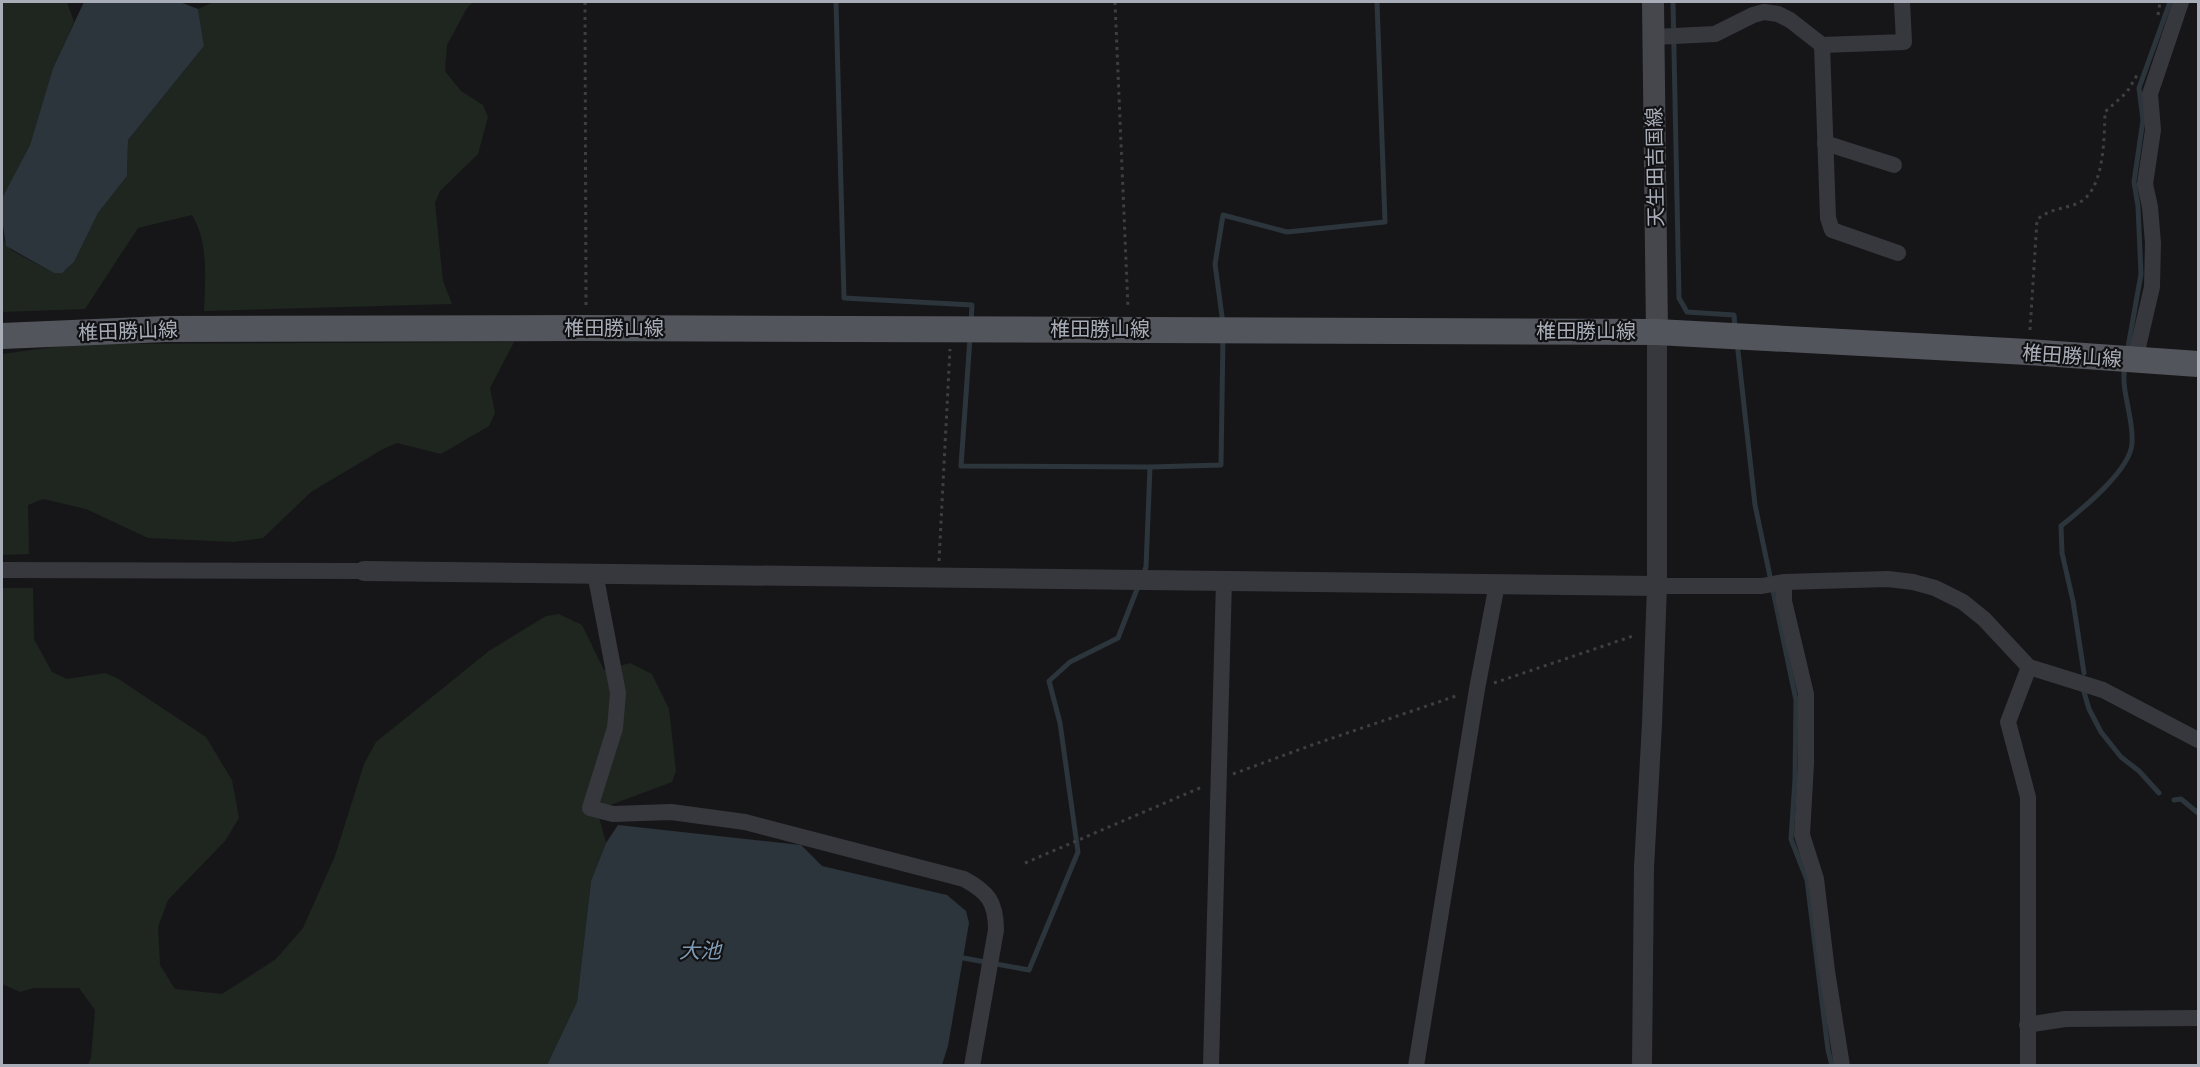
<svg xmlns="http://www.w3.org/2000/svg" width="2200" height="1067" font-family="'PT Sans','Noto Sans JP',sans-serif">
<style>
.green{fill:#1e261f}
.water{fill:#2c353c}
.lines{fill:none;stroke-linecap:round;stroke-linejoin:round}
.stream{stroke:#2c353c;stroke-width:5}
.path{stroke:#3d3f44;stroke-width:3;stroke-dasharray:3 4.5;stroke-linecap:butt}
.minor{stroke:#37383d;stroke-width:16}
.tertiary{stroke:#37383d;stroke-width:20}
.secondary{stroke:#45474d;stroke-width:22}
.primary{stroke:#53555c;stroke-width:26}
.labels{text-anchor:middle;dominant-baseline:central;stroke-width:4.5;stroke-linejoin:round;paint-order:stroke}
.street-label{font-size:20px;fill:#a8adb8;stroke:#111113}
.water-label{font-size:21px;font-style:italic;fill:#7f9bb3;stroke:#111113}
</style>
<rect width="100%" height="100%" fill="#161618"/>
<g class="green">
<polygon points="2,2 67,2 74,22 53,68 30,145 2,198"/>
<path d="M213,2H473L467,8L447,45L445,71L461,91L483,105L488,117L478,154L440,191L435,203L443,281L452,304L204,311C205,279 209,243 192,215L138,228L85,309L2,312V242L3,236H2V219L4,241L11,250L54,273L66,270L74,262L98,213L127,176L128,140L204,46L198,9Z"/>
<polygon points="514,342 490,388 495,413 489,426 441,454 397,443 383,449 311,492 263,538 233,542 148,538 86,509 43,499 28,505 29,554 2,555 2,354 75,344"/>
<polygon points="2,588 33,588 34,639 52,672 67,679 105,673 117,678 206,737 232,780 239,818 225,841 168,900 158,927 160,965 175,989 222,994 276,959 303,928 335,856 364,764 376,742 489,651 546,616 559,614 582,625 604,670 630,663 652,674 669,709 676,771 672,782 597,810 606,843 591,881 577,1002 547,1065 88,1065 91,1058 95,1010 79,988 34,988 20,992 2,984"/>
</g>
<g class="water">
<polygon points="84,2 180,2 198,9 204,46 128,140 127,176 98,213 74,262 62,273 54,273 6,246 2,219 2,198 30,145 53,68"/>
<polygon points="618,825 801,845 822,866 947,895 966,911 969,923 948,1046 942,1065 547,1065 577,1002 591,881 606,843"/>
</g>
<g class="lines">
<g class="stream">
<polyline points="836,2 844,298 972,305 971,322"/>
<polyline points="1673,2 1679,298 1687,312 1734,315 1735,330"/>
<polyline points="1223,324 1215,264 1223,215 1287,232 1385,222 1377,2"/>
<polyline points="970,338 961,466 1150,467 1146,567 1143,575"/>
<polyline points="1737,342 1755,505 1796,700 1795,780 1791,839 1807,880 1828,1050 1832,1066"/>
<polyline points="2127,353 2141,274 2138,206 2134,182 2143,120 2139,88 2170,2"/>
<polyline points="1150,467 1221,465 1223,336"/>
<path d="M2084,673L2073,601L2062,553L2061,526C2081,510 2131,470 2132,443C2134,417 2120,391 2125,365"/>
<polyline points="2084,692 2089,709 2101,732 2121,757 2139,771 2159,793"/>
<polyline points="2174,800 2181,799 2198,813"/>
<polyline points="958,957 1029,970 1078,852 1060,723 1049,681 1070,662 1118,638 1139,584"/>
</g>
<g class="path">
<polyline points="585,2 586,308"/>
<polyline points="1115,2 1128,308"/>
<polyline points="2158,15 2160,2"/>
<path d="M2030,330L2037,220C2048,209 2063,209 2076,204C2105,193 2104,138 2105,112L2127,92L2137,75"/>
<polyline points="939,561 950,349"/>
<polyline points="1494,683 1633,636"/>
<polyline points="1233,774 1309,746 1459,695"/>
<polyline points="1025,863 1202,787"/>
</g>
<g class="minor">
<polyline points="1654,37 1715,34 1753,15 1764,12 1778,14 1790,20 1822,45 1904,42 1902,2"/>
<polyline points="1822,45 1828,218 1832,230 1898,253"/>
<polyline points="1825,143 1894,165"/>
<polyline points="2135,360 2152,287 2153,243 2150,207 2145,184 2153,130 2150,94 2181,2"/>
<polyline points="2,570 364,571"/>
<path d="M595,573L618,693L615,728L590,808L613,814L671,812L745,822L964,879C988,892 996,902 996,930L972,1066"/>
<polyline points="1784,582 1784,601 1806,694 1806,763 1802,835 1816,879 1827,971 1842,1066"/>
<polyline points="1657,586 1762,586 1784,582 1888,579 1913,582 1935,588 1963,602 1984,619 2029,667 2103,690 2198,740"/>
<polyline points="2027,1025 2065,1019 2198,1018"/>
<polyline points="1211,1066 1224,580"/>
<polyline points="1416,1066 1477,689 1497,584"/>
<polyline points="2028,1066 2028,797 2008,722 2029,667"/>
</g>
<g class="tertiary">
<polyline points="364,571 1657,586"/>
<polyline points="1642,1066 1644,867 1652,724 1657,586 1657,332"/>
</g>
<polyline class="secondary" points="1653,2 1657,332"/>
<polyline class="primary" points="2,336 165,329 586,328 1657,332 2028,352 2198,364"/>
</g>
<g class="labels">
<g class="street-label">
<text transform="translate(1655 167) rotate(-91)">天生田吉国線</text>
<text x="614" y="328">椎田勝山線</text>
<text x="1100" y="329">椎田勝山線</text>
<text transform="translate(128 331) rotate(-2)">椎田勝山線</text>
<text x="1586" y="331">椎田勝山線</text>
<text transform="translate(2072 356) rotate(4)">椎田勝山線</text>
</g>
<g class="water-label">
<text x="700" y="950">大池</text>
</g>
</g>
<rect width="2200" height="1067" fill="none" stroke="#a8adb8" stroke-width="6"/>
</svg>
